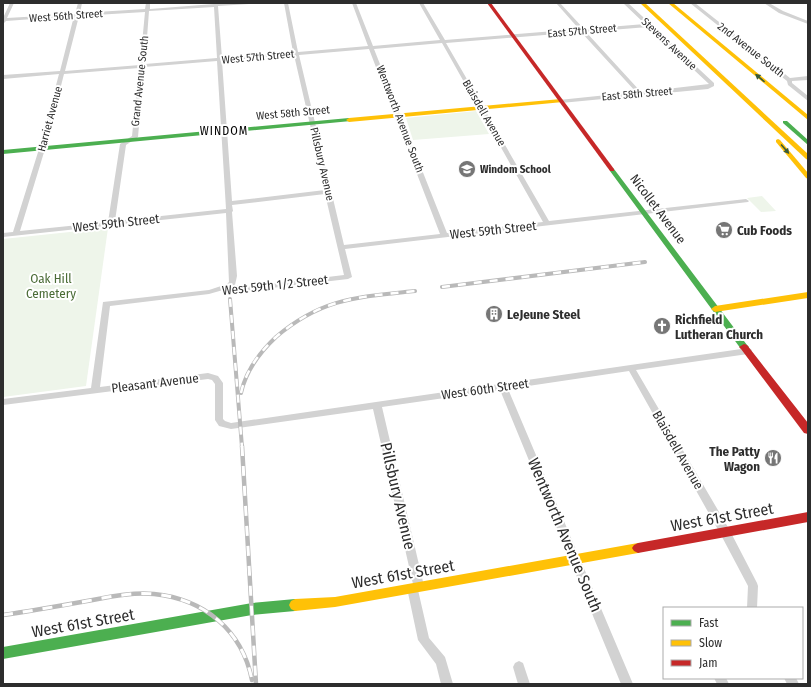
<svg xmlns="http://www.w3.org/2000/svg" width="811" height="687" font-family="'Fira Sans Condensed',sans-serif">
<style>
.green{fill:#eef5ea}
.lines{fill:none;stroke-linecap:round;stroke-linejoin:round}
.street{fill:#d2d2d2;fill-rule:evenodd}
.fast{fill:#4caf50;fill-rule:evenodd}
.slow{fill:#ffc107;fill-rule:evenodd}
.jam{fill:#c62828;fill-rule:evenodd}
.rail-far1-casing{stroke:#b9b9b9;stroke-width:4}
.rail-casing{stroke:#b9b9b9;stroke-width:4.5}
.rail-far1{stroke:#fff;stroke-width:2.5;stroke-dasharray:8;stroke-linecap:butt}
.rail{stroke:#fff;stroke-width:3;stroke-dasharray:10;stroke-linecap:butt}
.oneway{fill:#385a39}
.labels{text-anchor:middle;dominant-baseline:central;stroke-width:4;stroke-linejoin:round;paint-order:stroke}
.far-street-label{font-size:11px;fill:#2d2d2d;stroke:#fff}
.far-poi-label{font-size:11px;font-weight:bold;fill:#2d2d2d;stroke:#fff;text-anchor:start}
.far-neighbourhood-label{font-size:12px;letter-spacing:1px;fill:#000;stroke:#fff}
.street-label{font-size:13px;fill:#2d2d2d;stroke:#fff}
.poi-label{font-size:13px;font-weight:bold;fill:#2d2d2d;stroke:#fff;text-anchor:start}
.park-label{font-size:13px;fill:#4b6c37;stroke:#fff}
.near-street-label{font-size:16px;fill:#2d2d2d;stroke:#fff}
</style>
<rect width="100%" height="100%" fill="#fff"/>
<g class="green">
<polygon points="476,111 489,134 413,140 406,118"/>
<polygon points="762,196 776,211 761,212 747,198"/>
<polygon points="108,228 86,386 3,397 3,239"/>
</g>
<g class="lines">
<g class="street">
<path d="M10,3H14L7,18L75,14L78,3H82L80,13L145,9L146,3H150V9L214,4V3H251L249,4L218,6L222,58L293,52L284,3H288L298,52L368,46L352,3H356L373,46L440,40L419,3H423L445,40L579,29L556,3H560L584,29L645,24L623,3H628L714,83V86L708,89L561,103L558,101L559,100L636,92L581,32L446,43L549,221L746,199L749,201L748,202L345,249L352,277L348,279L246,291L230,288L209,294L110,306L100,387L208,373L218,376L223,383V419L225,421L231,423L748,348L751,349L752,351L748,354L636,370L729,529L757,583L758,586L757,608H747L748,586L721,535L629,371L508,389L633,684H621L500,390L382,407L424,586L423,589L418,590L429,638L445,657L453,684H441L436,664L418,640L407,588L408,585L413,584L373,409L231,429L219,426L215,420V384L212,380L208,379L3,405V399L91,388L103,302L209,290L227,284L229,282L226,213L3,237V233L13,232L39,149L59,74L3,79V75L60,71L74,16L6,21L3,24V18ZM214,7L217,58L145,64L149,11ZM145,12L140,65L65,71L79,16ZM648,27L709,84L641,92L586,32ZM442,43L543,222L447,233L374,49ZM369,49L440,234L344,245L299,55ZM294,55L325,190L232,201L222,61ZM217,61L226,209L115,221L126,145L138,137L144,67ZM139,68L132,136L120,144L108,222L20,231L45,149L64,74ZM325,194L344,275L246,287L235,285L237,276L232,212L233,211L232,205Z"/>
<polygon points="690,3 695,3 790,78 808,76 808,80 792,81 792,83 808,96 808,101 788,85 787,81"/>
<polygon points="764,3 769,3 783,11 808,21 808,24 779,13"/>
<polygon points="519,661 523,663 530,684 518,684 513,667 515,663"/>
<polygon points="714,678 726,678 729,684 717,684"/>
<polygon points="784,678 796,678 799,684 787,684"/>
</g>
<g class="fast">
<polygon points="349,118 352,120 351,121 3,154 3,150"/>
<polygon points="783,121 787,121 808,140 808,145 783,123"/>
<polygon points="612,168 614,169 747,345 749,347 747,349 741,349 610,171 610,169"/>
<polygon points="295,599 299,601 301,605 299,609 295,611 252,615 3,659 3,647 252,603"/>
</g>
<g class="slow">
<polygon points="640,3 645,3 808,154 808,160 806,159"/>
<polygon points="668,3 673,3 808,115 808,120"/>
<polygon points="561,99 563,100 563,102 349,122 346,120 349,118"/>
<polygon points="778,139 780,140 808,173 808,179 806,178 776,142 776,140"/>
<polygon points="808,292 808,298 715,312 711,309 715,306"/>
<polygon points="638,543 642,545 644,548 642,551 638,553 335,607 295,611 291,609 289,605 291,601 295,599 335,597"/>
</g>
<g class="jam">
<polygon points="487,3 491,3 614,169 614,171 610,171"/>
<polygon points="744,344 747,345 808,423 808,434 804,433 741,349 739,347"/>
<polygon points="808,512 808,522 638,553 634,551 632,548 634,545 638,543"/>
</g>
<g class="rail-far1-casing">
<g id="rail-far1">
<polyline points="442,287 645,262"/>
<polyline points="230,299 242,447"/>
<path d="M241,393C246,370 259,353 276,337C322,298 358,297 415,291"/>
</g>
</g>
<g class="rail-casing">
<g id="rail">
<polyline points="242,446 256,684"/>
<path d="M3,615C31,611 59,606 87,601C109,597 132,592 154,594C204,599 242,630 252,680"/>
</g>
</g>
<use href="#rail-far1" class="rail-far1"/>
<use href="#rail" class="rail"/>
</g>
<defs><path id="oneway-solid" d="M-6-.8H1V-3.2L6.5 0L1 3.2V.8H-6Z"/></defs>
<g class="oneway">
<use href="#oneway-solid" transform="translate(760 78) rotate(-140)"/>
<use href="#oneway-solid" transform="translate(785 149) rotate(49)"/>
</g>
<defs>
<g id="school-disc" transform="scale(0.9)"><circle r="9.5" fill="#767676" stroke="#fff"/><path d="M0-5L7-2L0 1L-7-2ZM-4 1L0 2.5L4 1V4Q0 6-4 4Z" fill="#fff"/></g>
<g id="supermarket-disc" transform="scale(0.9)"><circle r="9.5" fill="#767676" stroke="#fff"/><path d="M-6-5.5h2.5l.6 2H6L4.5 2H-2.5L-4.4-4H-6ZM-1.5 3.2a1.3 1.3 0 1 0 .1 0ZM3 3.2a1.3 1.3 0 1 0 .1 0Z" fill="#fff"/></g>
<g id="building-disc" transform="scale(0.9)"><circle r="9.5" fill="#767676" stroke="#fff"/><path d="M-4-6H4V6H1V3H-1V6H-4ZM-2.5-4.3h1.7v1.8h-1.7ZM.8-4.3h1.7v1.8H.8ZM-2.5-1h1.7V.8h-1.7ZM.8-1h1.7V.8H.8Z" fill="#fff"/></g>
<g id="church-disc" transform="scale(0.9)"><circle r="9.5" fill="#767676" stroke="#fff"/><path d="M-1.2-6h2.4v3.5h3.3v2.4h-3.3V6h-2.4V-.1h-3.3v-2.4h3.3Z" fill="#fff"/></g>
<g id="restaurant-disc" transform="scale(0.9)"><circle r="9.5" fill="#767676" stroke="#fff"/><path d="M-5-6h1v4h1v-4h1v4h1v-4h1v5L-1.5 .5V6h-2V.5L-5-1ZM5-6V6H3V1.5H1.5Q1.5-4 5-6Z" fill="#fff"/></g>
</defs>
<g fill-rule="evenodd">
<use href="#school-disc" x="467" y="169"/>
<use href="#supermarket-disc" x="724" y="230"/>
<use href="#building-disc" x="494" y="314"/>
<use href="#church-disc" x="662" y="326"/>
<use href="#restaurant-disc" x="773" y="458"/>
</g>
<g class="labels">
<g class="far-street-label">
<text transform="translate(66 16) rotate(-4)">West 56th Street</text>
<text transform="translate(582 31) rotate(-5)">East 57th Street</text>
<text transform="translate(669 44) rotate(43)">Stevens Avenue</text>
<text transform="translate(751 50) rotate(38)">2nd Avenue South</text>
<text transform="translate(258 57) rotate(-5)">West 57th Street</text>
<text transform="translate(140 81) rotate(-84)">Grand Avenue South</text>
<text transform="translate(637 94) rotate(-5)">East 58th Street</text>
<text transform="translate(293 113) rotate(-5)">West 58th Street</text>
<text transform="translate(484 113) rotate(60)">Blaisdell Avenue</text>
<text transform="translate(50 119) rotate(-75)">Harriet Avenue</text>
<text transform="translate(400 119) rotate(69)">Wentworth Avenue South</text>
<text transform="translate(322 164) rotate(77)">Pillsbury Avenue</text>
</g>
<g class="far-poi-label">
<text x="480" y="169">Windom School</text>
</g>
<g class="far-neighbourhood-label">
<text x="224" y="131">WINDOM</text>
</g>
<g class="street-label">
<text transform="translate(658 209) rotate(53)">Nicollet Avenue</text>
<text transform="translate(116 223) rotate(-6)">West 59th Street</text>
<text transform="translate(493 230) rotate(-6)">West 59th Street</text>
<text transform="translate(275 285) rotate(-6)">West 59th 1/2 Street</text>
<text transform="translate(155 383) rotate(-7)">Pleasant Avenue</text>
<text transform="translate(485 389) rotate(-8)">West 60th Street</text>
<text transform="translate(678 450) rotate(60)">Blaisdell Avenue</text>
</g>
<g class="poi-label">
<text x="737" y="230">Cub Foods</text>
<text x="507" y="314">LeJeune Steel</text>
<text x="675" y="319">Richfield<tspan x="675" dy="15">Lutheran Church</tspan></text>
<text x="760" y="451" text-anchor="end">The Patty<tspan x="760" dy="15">Wagon</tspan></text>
</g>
<g class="park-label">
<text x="51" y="278">Oak Hill<tspan x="51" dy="15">Cemetery</tspan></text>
</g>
<g class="near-street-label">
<text transform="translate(398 496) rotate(77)">Pillsbury Avenue</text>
<text transform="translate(722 517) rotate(-10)">West 61st Street</text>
<text transform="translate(565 535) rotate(67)">Wentworth Avenue South</text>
<text transform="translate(403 574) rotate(-10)">West 61st Street</text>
<text transform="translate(83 623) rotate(-10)">West 61st Street</text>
</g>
</g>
<rect width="811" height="687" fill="none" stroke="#2d2d2d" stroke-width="8"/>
<rect x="663" y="607" width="140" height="72" fill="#ffffff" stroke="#ababab"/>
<rect x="671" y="620" width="20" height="6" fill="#4caf50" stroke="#ababab"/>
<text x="699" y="627" font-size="12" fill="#2d2d2d">Fast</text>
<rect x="671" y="640" width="20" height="6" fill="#ffc107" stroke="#ababab"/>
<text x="699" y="647" font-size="12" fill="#2d2d2d">Slow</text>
<rect x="671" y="660" width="20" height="6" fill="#c62828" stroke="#ababab"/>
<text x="699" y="667" font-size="12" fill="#2d2d2d">Jam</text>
</svg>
